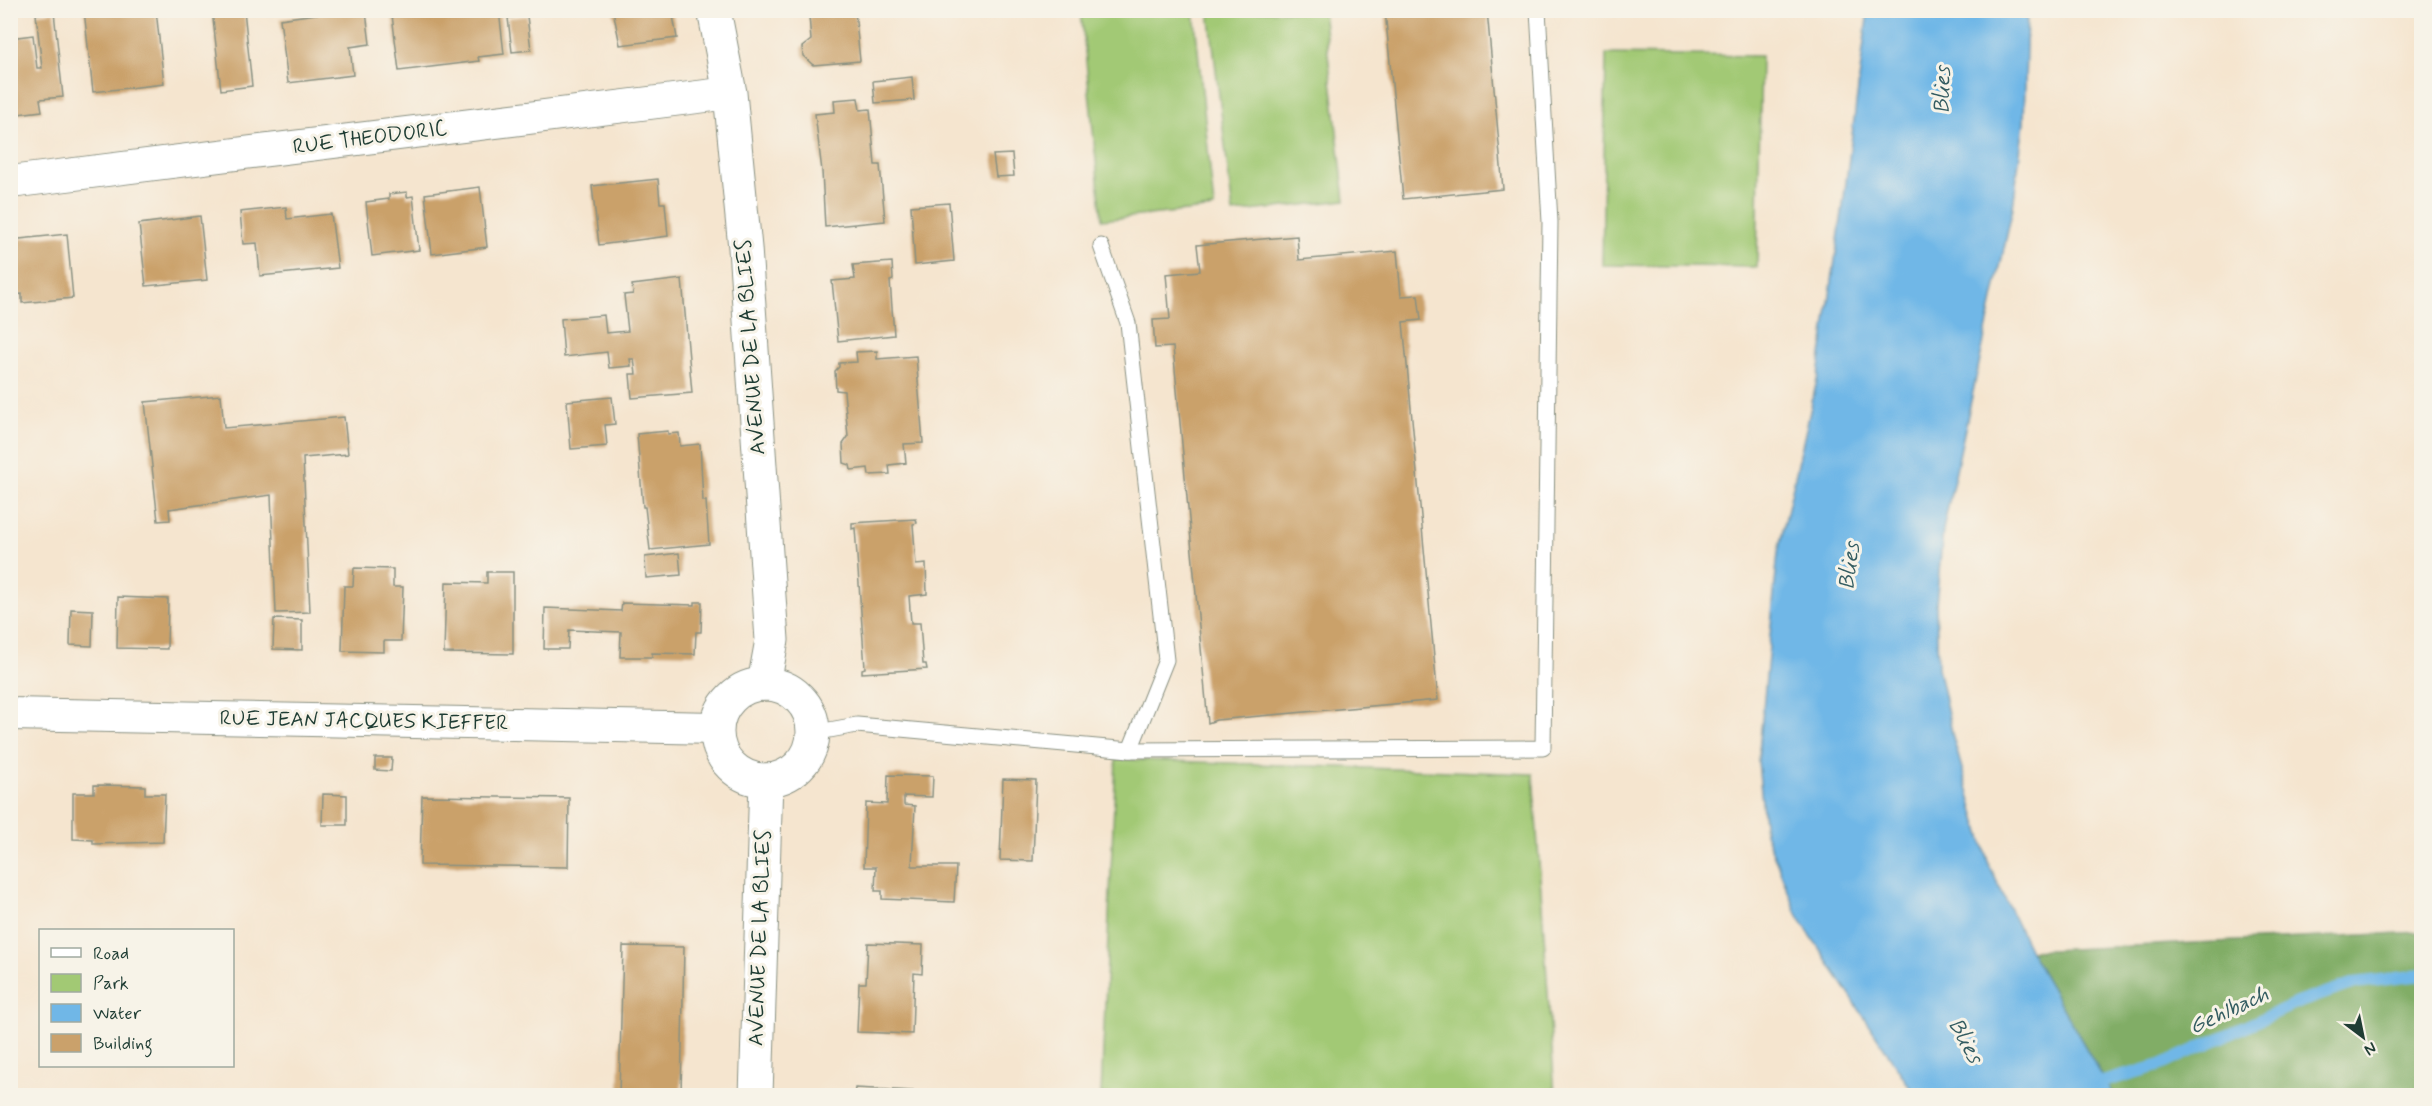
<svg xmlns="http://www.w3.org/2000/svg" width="2432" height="1106" font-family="Mynerve,sans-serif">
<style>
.green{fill:#a2c974;stroke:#608354;stroke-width:1.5}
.forest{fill:#81ad66;stroke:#50754d;stroke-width:1.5}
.water{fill:#70b7e7;stroke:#487a8e;stroke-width:1.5}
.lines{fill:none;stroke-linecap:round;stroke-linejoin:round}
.stream{stroke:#70b7e7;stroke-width:12}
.building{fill:#caa16b}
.service-casing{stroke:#8a9182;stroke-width:17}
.minor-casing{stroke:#8a9182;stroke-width:34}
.secondary-casing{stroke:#8a9182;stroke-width:35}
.service{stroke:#fff;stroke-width:15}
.minor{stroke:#fff;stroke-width:32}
.secondary{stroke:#fff;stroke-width:33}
.labels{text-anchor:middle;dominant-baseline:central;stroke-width:6;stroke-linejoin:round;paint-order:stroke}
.street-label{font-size:21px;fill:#1f3d34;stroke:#f7f3e8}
.water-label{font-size:22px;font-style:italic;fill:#335c61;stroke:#f7f3e8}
</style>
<rect width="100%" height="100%" fill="#f7f3e8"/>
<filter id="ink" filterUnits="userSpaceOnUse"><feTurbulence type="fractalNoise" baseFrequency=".0167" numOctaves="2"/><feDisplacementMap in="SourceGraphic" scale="12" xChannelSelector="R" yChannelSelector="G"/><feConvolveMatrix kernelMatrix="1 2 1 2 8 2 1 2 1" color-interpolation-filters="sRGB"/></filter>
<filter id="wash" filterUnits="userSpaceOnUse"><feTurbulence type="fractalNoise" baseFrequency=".008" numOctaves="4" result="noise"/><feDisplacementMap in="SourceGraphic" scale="24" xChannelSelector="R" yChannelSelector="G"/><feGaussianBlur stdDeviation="1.35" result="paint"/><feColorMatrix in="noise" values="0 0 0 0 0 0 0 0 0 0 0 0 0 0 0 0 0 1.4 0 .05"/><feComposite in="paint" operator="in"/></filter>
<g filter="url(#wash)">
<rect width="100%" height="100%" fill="#f5e5cf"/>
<g class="green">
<polygon points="1081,11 1194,11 1214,208 1102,220"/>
<polygon points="1209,11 1323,11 1345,200 1233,213"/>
<polygon points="1606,54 1761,56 1757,267 1602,265"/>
<polygon points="1116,759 1533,774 1555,1095 1101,1095"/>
</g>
<polygon class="forest" points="2421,932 2421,1095 2113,1095 2030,951"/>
<polygon class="water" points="1868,11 2027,11 2024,122 2013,207 1943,530 1936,604 1938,668 1953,737 1989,865 2030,951 2113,1095 1915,1095 1798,916 1765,833 1758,761 1778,552 1818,376 1842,213"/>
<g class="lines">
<polyline class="stream" points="2089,1086 2161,1065 2297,1003 2355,983 2422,975"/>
</g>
<g id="blocks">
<g class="building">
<polygon points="84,10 156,10 164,84 93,92"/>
<polygon points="212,10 244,10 252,86 221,90"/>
<polygon points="345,10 366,12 370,44 350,47 353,75 288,83 280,19"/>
<polygon points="427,10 499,10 504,54 478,57 479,61 399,71 392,15"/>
<polygon points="613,10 672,10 677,38 620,45"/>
<polygon points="1385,10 1487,10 1503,189 1403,199"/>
<polygon points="855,11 860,61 813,65 803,56 802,47 811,40 809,16"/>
<polygon points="54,12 63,97 40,99 42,111 10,115 10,38 33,35 37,68 42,68 36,14"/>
<polygon points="527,16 531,50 512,52 508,18"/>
<polygon points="912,77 914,100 875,103 873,81"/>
<polygon points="858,98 860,110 870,109 875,165 880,165 885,221 825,227 822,171 815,114 835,112 834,100"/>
<polygon points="1012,154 1014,176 996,177 993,155"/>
<polygon points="658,179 660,203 665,203 668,236 599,245 592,186"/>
<polygon points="480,187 487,247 432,254 425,194"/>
<polygon points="407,192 407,197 413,196 419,250 372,256 366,202 389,199 389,194"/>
<polygon points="949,203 954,261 915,265 911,206"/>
<polygon points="286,207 287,219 331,214 338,268 260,276 257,243 243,244 240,212"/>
<polygon points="200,216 207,280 146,286 139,224"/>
<polygon points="67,234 73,298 22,303 22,294 10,295 10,240"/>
<polygon points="1297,236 1299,260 1397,251 1401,296 1418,295 1421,320 1403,322 1438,700 1216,720 1208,723 1173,347 1155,348 1153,320 1170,319 1166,274 1200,271 1197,245"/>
<polygon points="892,262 893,280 890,281 894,335 838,341 832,281 855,279 853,265"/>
<polygon points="682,279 692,393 632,398 630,374 636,374 634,359 630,359 631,366 609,368 607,352 564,357 561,319 604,315 606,333 628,331 624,295 633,294 632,285"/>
<polygon points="877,351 877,359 916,356 923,443 904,444 906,463 889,465 890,474 869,475 868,468 851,470 850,465 844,463 843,444 848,437 844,391 836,390 835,371 839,367 839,363 857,362 856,352"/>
<polygon points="221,395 224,428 344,417 348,454 303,458 310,612 276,613 271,495 169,509 170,520 158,521 145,402"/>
<polygon points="612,397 615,424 605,425 607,446 571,449 567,401"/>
<polygon points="668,431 668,434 679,433 680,446 700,444 703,501 706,501 709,544 650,550 645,507 643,507 637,434"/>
<polygon points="916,519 917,523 913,524 916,565 926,564 927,594 909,596 911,623 920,623 923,664 926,664 927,669 862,673 862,669 865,668 855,528 852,529 852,523"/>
<polygon points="679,553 681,575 646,578 645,557"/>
<polygon points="354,568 393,569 393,587 403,587 401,641 384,641 384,652 342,651 344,586 353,586"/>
<polygon points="487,572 513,572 513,654 444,653 446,582 487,583"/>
<polygon points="118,597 168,599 167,649 117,648"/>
<polygon points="695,602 702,602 701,632 696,632 695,654 652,653 652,657 620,657 621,632 569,630 568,649 544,649 545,608 621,611 622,603 695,605"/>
<polygon points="71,609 93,610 92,646 70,645"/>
<polygon points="274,619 302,620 302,650 273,649"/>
<polygon points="375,758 392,758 391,771 375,770"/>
<polygon points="888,775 933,776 932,797 904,796 904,805 915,806 912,866 956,866 954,902 882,899 882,891 875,891 876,867 864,867 866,803 887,804"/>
<polygon points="1003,779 1036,780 1033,861 1000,860"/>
<polygon points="94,785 145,786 145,794 165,794 163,842 93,844 93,840 73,839 73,793 94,793"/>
<polygon points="323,794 347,795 347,825 322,825"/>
<polygon points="422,796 569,798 568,867 420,865"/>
<polygon points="868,943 923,945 922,974 914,973 912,1034 857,1032 859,983 866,983"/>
<polygon points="623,946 684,947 681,1095 619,1095"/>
<polygon points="855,1088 913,1091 913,1095 854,1095"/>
</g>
</g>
</g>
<g filter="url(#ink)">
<use href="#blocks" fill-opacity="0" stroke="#8a9182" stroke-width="1.5"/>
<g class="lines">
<g class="service-casing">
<g id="service">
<polyline points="1101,246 1128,323 1166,660 1130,750"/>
<polyline points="813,733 857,725 1130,750 1543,748 1550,222 1538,10"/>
</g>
</g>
<g class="minor-casing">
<g id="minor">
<polyline points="10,182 730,93"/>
<polyline points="10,714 717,728"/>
</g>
</g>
<g class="secondary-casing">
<g id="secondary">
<polyline points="714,10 730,93 745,248 772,640 764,684"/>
<circle cx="765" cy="732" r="48"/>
<polyline points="756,1096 766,780"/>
</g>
</g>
<use href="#service" class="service"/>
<use href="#minor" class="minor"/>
<use href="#secondary" class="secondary"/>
</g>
</g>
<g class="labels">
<g class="street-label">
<text transform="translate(370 138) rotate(-7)">RUE THEODORIC</text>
<text transform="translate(751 347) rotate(-94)">AVENUE DE LA BLIES</text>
<text transform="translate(364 721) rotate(1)">RUE JEAN JACQUES KIEFFER</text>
<text transform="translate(760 938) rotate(-88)">AVENUE DE LA BLIES</text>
</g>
<g class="water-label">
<text transform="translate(1943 90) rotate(-89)">Blies</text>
<text transform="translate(1850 566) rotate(-83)">Blies</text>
<text transform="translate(2229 1011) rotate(-25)">Gehlbach</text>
<text transform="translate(1965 1041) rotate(61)">Blies</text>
</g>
</g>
<rect width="2432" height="1106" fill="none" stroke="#f7f3e8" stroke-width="36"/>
<rect x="39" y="929" width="195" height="138" fill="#f7f3e8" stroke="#a1aaa0" stroke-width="1.5"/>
<rect x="51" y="948" width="30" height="9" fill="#ffffff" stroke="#a1aaa0" stroke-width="1.5"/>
<text x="93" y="959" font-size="18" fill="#1f3d34">Road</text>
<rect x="51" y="974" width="30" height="18" fill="#a2c974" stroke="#a1aaa0" stroke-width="1.5"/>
<text x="93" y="989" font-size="18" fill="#1f3d34">Park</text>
<rect x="51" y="1004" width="30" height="18" fill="#70b7e7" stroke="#a1aaa0" stroke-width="1.5"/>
<text x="93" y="1019" font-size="18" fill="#1f3d34">Water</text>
<rect x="51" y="1034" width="30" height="18" fill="#caa16b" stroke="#a1aaa0" stroke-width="1.5"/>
<text x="93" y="1049" font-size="18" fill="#1f3d34">Building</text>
<g transform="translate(2363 1037) rotate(148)" stroke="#f7f3e8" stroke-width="4.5" paint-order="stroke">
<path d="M0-4.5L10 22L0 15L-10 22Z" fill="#1f3d34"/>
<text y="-9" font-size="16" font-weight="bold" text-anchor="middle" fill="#1f3d34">N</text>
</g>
</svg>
